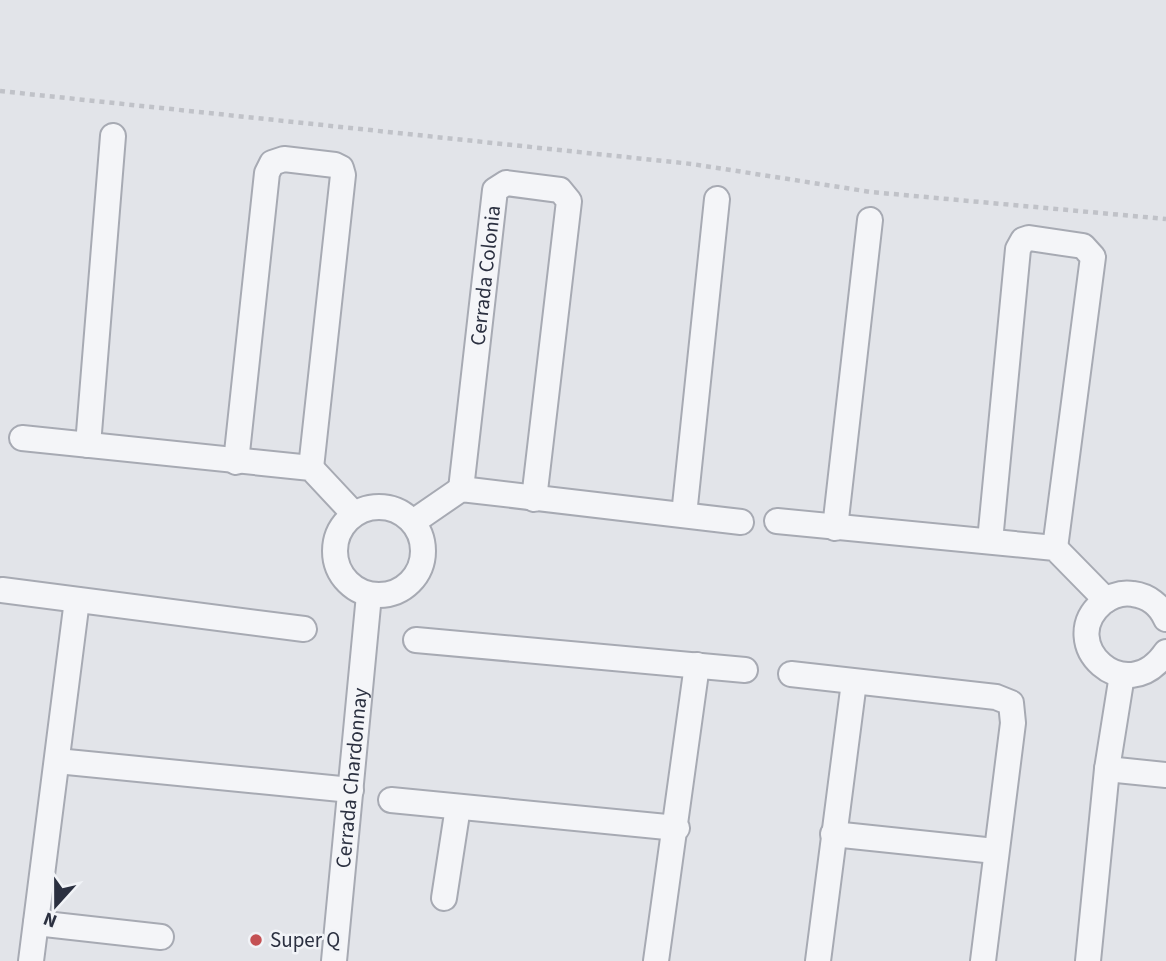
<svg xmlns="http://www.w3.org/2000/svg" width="1166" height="961" font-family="'Source Sans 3',sans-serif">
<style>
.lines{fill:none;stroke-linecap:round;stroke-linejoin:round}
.minor-casing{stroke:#a7aab3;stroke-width:28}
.path{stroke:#c0c2c8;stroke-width:4.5;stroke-dasharray:5 5;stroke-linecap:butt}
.minor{stroke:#f4f5f8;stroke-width:24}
.poi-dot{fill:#c45154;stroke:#f1f3f7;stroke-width:2.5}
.labels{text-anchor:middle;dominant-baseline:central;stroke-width:5;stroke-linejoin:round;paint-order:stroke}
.street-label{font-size:21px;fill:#2b3040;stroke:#f1f3f7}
.poi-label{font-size:21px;fill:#2b3040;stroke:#f1f3f7;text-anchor:start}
</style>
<rect width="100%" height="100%" fill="#e2e4e9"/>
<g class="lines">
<g class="minor-casing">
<g id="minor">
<polyline points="22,438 311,468 354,514"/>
<polyline points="88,445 113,136"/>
<polyline points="236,462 267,173 272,163 284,159 335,165 341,168 343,175 311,468"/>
<path id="s1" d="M461,489L495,190L506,183L560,190L569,201L534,499"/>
<circle cx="379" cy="551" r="44"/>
<polyline points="684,515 717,199"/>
<polyline points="777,521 1055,548 1106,600"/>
<polyline points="413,522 461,489 741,522"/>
<polyline points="835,528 870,220"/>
<polyline points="990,541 1018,249 1023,240 1029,238 1083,246 1093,257 1055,548"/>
<polyline points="2,590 304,629"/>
<path d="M1166,619C1160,605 1148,596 1133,594C1122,592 1111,596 1102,603C1055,643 1126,711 1166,652"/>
<polyline points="416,640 745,670"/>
<polyline points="791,674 996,697 1011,703 1013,723 983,961"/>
<polyline points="57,761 351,790"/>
<polyline points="1107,769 1166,775"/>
<polyline points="391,800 677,828"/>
<polyline points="833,834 995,851"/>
<polyline points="444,898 458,807"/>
<polyline points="36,923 161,937"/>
<polyline points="31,961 77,600"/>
<path id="s2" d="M334,961L369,595"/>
<polyline points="656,961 697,665"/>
<polyline points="818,961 854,682"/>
<polyline points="1088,961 1107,769 1122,675"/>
</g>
</g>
<polyline class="path" points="0,91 692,164 871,192 1166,219"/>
<use href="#minor" class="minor"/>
</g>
<circle class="poi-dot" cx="256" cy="940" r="7"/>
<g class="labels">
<g class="street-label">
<text stroke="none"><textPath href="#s1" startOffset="215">Cerrada Colonia</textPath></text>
<text stroke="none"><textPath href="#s2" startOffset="184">Cerrada Chardonnay</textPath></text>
</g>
<g class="poi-label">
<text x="270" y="940">Super Q</text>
</g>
</g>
<g transform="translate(56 905) rotate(201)" stroke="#f1f3f7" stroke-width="5" paint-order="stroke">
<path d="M0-5L12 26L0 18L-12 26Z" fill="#2b3040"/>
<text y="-10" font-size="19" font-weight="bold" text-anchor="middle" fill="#2b3040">N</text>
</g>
</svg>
